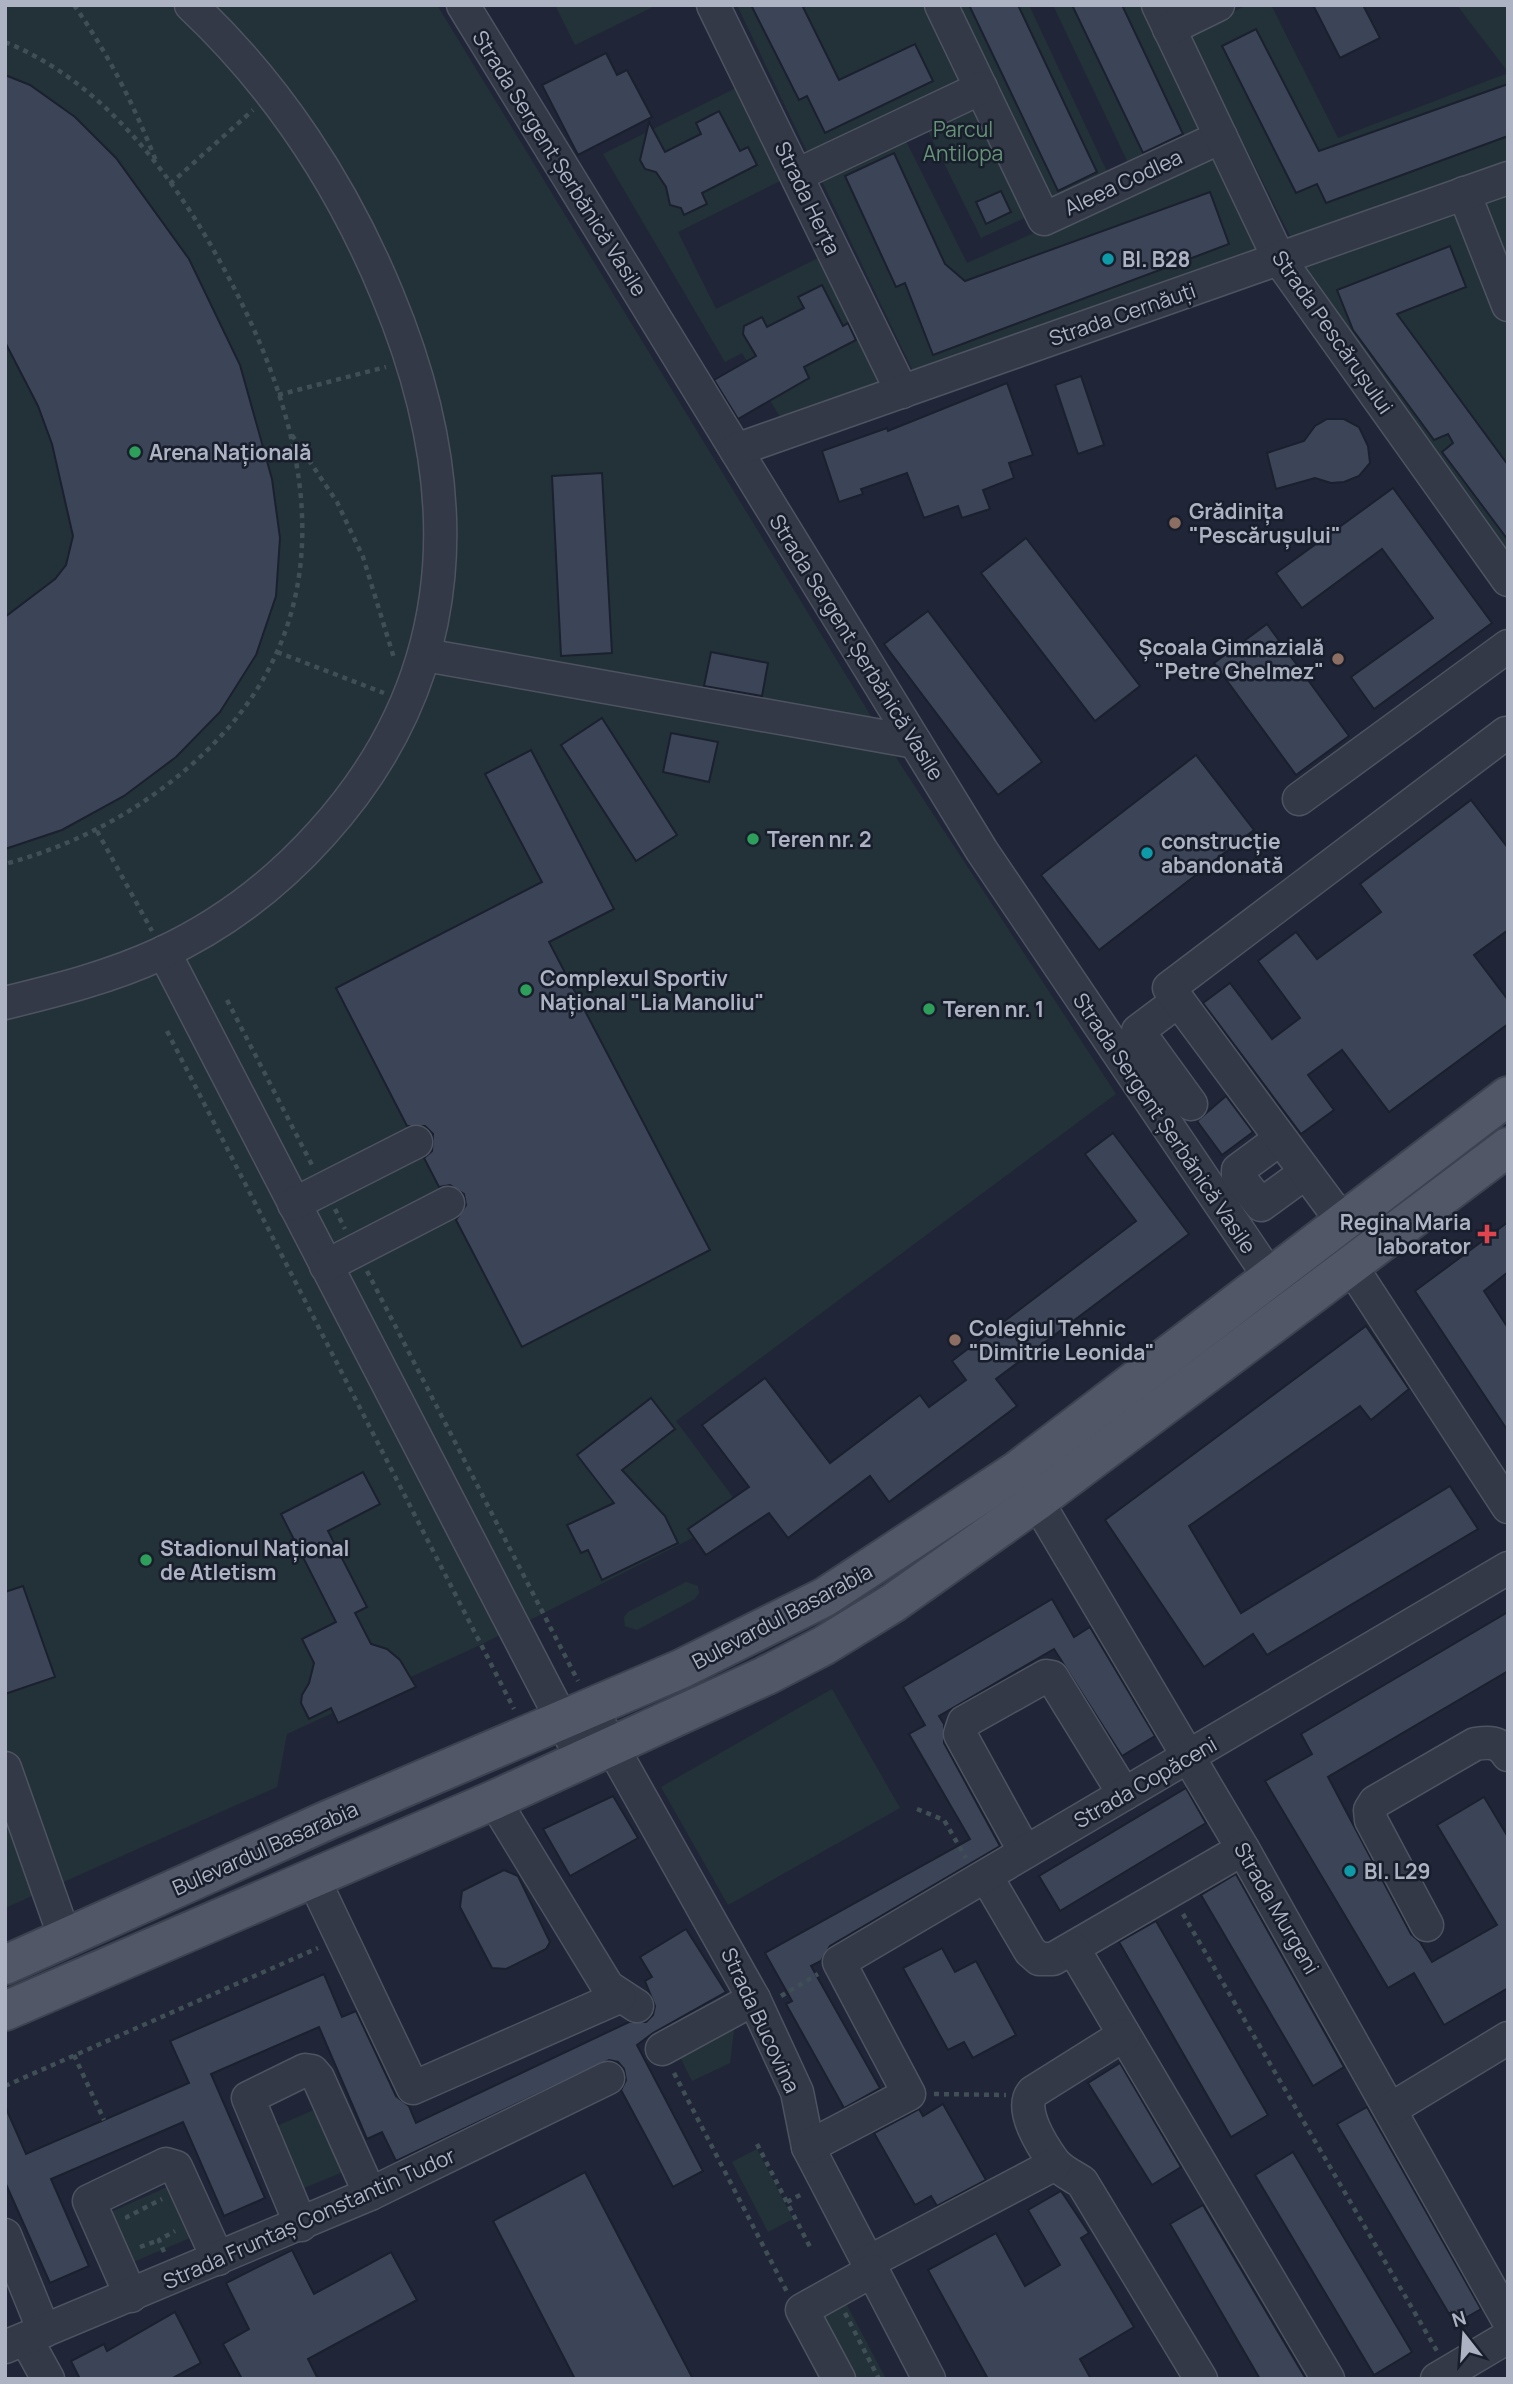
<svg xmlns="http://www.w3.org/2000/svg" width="1513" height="2384" font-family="Manrope,sans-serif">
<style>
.green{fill:#223238}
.building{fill:#3c4457;stroke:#1b202e;stroke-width:2}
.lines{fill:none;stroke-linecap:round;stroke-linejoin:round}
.minor-casing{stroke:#4e5362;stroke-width:35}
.major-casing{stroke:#3d4251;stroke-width:42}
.path{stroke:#3f4f55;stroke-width:4.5;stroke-dasharray:5 5;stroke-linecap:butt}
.minor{stroke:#333947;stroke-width:32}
.major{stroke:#515767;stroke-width:38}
.culture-dot{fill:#0f9aa8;stroke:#191e2c;stroke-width:2.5}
.leisure-dot{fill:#2e9e5b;stroke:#191e2c;stroke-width:2.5}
.education-dot{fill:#8d6e63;stroke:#191e2c;stroke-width:2.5}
.health-dot{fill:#e0444e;stroke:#191e2c;stroke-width:2.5}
.labels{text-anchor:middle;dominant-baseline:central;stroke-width:5;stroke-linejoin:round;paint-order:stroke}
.park-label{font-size:21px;fill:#669477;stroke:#191e2c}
.street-label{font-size:21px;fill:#aeb3c4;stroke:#191e2c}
.poi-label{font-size:21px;font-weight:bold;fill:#aeb3c4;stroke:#191e2c;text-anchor:start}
</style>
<rect width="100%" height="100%" fill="#202637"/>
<g class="green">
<polygon points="5,5 437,5 899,762 1116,1094 676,1421 744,1512 480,1645 287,1734 277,1787 5,1908"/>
<polygon points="555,5 657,5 575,45"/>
<polygon points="737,5 925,5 963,84 810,158"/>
<polygon points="956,5 1029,5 1110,178 1051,206"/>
<polygon points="1053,5 1142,5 1203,135 1131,169"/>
<polygon points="1247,5 1271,5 1338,138 1508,73 1508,162 1291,238 1189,34"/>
<polygon points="1457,5 1508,5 1508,72"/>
<polygon points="740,86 786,178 678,232 716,309 824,255 884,380 780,417 742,353 725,362 603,154"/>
<polygon points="975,101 1029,216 981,238 925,125"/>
<polygon points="903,135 967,263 1212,153 1259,249 913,371 819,175"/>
<polygon points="1508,193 1508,562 1297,266"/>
<polygon points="686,1582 698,1586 699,1593 695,1599 637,1630 625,1626 624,1617 628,1612"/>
<polygon points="832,1689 900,1808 728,1905 661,1787"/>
<polygon points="726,2024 734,2030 730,2063 692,2081 676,2049"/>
<polygon points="316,2109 343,2172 304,2188 277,2126"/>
<polygon points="757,2149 793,2219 768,2232 732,2162"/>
<polygon points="167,2187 190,2238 133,2262 111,2212"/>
<polygon points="841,2294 886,2379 847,2379 811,2311"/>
</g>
<g class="building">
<polygon points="751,5 802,5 839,80 915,44 933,81 825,133 807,96 799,100"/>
<polygon points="969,5 1018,5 1097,172 1058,191"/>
<polygon points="1072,5 1122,5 1183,134 1143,153"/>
<polygon points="1313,5 1363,5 1380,38 1340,58"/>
<polygon points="1256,29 1319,151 1508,84 1508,136 1326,203 1317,184 1296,193 1222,46"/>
<polygon points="606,53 617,75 627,70 652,117 578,155 542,85"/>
<polygon points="5,75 30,85 75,117 116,158 189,259 240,365 272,479 280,538 276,596 256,655 220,712 176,757 124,796 62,830 5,849 5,617 55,579 66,565 73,536 52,444 38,406 5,342"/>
<polygon points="719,111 740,151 748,147 757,165 702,193 707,204 684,215 681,208 670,205 666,187 656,172 645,169 640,160 649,122 665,152 701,134 696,123"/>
<polygon points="894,153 945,264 965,281 1210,192 1229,244 933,355 905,283 896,287 845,176"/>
<polygon points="1001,191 1011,212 986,224 976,202"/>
<polygon points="1450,246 1466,287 1397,314 1508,465 1508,540 1442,452 1453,443 1448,434 1434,440 1353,330 1337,290"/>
<polygon points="822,285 843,326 848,323 856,340 804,367 809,378 738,419 714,380 756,356 743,334 744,326 762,317 767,327 804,308 798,297"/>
<polygon points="1081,376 1104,445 1078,454 1055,385"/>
<polygon points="1007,383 1033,455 1009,463 1014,478 983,490 990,509 962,518 958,506 924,518 907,473 861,489 863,494 839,502 822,451 887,428 888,431"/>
<polygon points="1327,419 1344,419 1359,427 1368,446 1370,463 1359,476 1344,482 1331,483 1315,478 1276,489 1267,453 1304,441 1315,426"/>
<polygon points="602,473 612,653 561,656 552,476"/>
<polygon points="1393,488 1492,623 1374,709 1351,677 1433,618 1382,549 1302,608 1276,573"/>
<polygon points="1026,538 1140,686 1095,721 981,573"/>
<polygon points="928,611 1042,762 998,795 884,644"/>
<polygon points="1267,624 1349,736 1296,775 1214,663"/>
<polygon points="711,652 768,663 762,696 704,686"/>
<polygon points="602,718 677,835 636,861 561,745"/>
<polygon points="671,733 718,742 709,782 663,772"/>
<polygon points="531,750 614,909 549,942 710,1250 522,1347 456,1220 466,1205 464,1194 450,1185 439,1187 424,1158 432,1151 433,1134 425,1126 407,1126 336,988 542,882 485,774"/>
<polygon points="1196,755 1254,830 1099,950 1041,875"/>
<polygon points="1471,800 1508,848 1508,930 1474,955 1508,1000 1508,1024 1389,1112 1342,1050 1308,1075 1334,1110 1301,1134 1203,1003 1230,983 1272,1039 1300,1018 1258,961 1296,932 1317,959 1381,912 1360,884"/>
<polygon points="1226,1096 1253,1132 1222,1155 1197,1121"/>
<polygon points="1113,1133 1189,1234 996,1379 1017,1406 889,1502 870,1476 788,1538 769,1513 706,1555 688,1529 749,1487 702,1425 765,1378 830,1463 920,1395 929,1407 966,1380 952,1361 1136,1221 1085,1154"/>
<polygon points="1508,1222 1508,1272 1484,1291 1508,1328 1508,1431 1415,1291"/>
<polygon points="1366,1326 1409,1389 1371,1420 1360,1406 1189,1526 1241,1613 1450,1486 1478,1529 1267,1655 1253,1634 1204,1667 1105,1520"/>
<polygon points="651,1398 675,1429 622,1470 665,1516 678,1543 602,1580 588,1550 581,1553 567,1525 614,1503 577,1455"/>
<polygon points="363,1472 380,1504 328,1531 367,1607 355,1613 371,1644 387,1649 400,1660 416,1687 338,1723 331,1708 309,1719 301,1703 302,1695 309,1683 314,1663 302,1639 336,1622 281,1514"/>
<polygon points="23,1586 55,1677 5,1694 5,1592"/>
<polygon points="1052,1599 1074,1637 1090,1627 1155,1736 1122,1756 1054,1649 939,1716 944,1724 944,1743 1000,1846 830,1946 821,1961 811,1966 880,2088 844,2108 786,2004 792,2001 765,1953 970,1839 909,1734 925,1725 903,1687"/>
<polygon points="1508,1612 1508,1671 1328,1777 1411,1934 1420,1942 1432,1962 1497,1925 1437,1825 1484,1797 1508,1837 1508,1988 1444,2025 1414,1973 1388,1988 1265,1781 1312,1754 1301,1734"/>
<polygon points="1186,1788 1206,1823 1060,1911 1039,1876"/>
<polygon points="613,1796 638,1838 570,1876 543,1829"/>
<polygon points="504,1870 518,1876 550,1942 546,1949 506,1969 492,1968 460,1907 462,1891"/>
<polygon points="1236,1874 1344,2067 1313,2086 1201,1895"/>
<polygon points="1156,1921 1268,2115 1231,2137 1119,1942"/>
<polygon points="686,1929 726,1992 653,2033 637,2045 703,2171 673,2187 621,2090 626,2080 624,2069 618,2062 609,2060 396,2161 382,2132 367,2139 319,2027 211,2074 265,2198 224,2216 183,2122 51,2179 89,2266 50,2283 5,2182 5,2106 26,2154 189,2083 170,2041 324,1974 342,2017 356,2011 396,2096 409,2106 416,2123 629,2022 646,2022 653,2015 655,2006 645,1981 652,1977 640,1957"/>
<polygon points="942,1948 955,1972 976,1961 1016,2035 973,2058 964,2042 948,2050 903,1968"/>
<polygon points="1120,2063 1181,2167 1152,2185 1088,2083"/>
<polygon points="943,2104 986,2180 937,2206 931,2196 915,2205 874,2133 919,2109 923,2116"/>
<polygon points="1367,2107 1481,2309 1455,2324 1337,2124"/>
<polygon points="1293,2152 1412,2352 1374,2375 1255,2175"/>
<polygon points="585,2172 693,2379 575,2379 493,2221"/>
<polygon points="1061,2191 1089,2233 1081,2238 1134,2327 1080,2359 1091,2379 988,2379 928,2270 996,2233 1025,2286 1060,2265 1028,2210"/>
<polygon points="1203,2205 1306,2379 1260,2379 1170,2224"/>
<polygon points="292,2250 314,2294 391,2252 417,2300 308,2359 318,2379 242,2379 223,2344 249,2329 226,2283"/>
<polygon points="175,2312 201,2363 171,2379 80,2379 71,2361 104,2344 107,2351"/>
</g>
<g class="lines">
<g class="minor-casing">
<g id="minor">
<polyline points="463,5 982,851 1269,1276"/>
<polyline points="713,5 902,392"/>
<polyline points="941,5 1044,219 1221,137"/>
<polyline points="1158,5 1279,259 1508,580"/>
<polyline points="1169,29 1218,5"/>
<polyline points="797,175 981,88"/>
<polyline points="1464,193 1508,305"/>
<polyline points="736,450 1508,178"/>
<polyline points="425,655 915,742"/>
<polyline points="1299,799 1508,646"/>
<polyline points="164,952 574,1743 611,1747"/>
<polyline points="1178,1001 1138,1031 1191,1104"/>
<path d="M5,1003C58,990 110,977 160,954C221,926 276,884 321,834C466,674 467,486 387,294C342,185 276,85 191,5"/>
<polyline points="1280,1139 1238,1170 1238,1176 1261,1205 1305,1173"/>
<polyline points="294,1204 416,1142"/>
<polyline points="1342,1221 1169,988 1506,733 1508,735"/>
<polyline points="326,1266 448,1203"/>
<polyline points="1351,1266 1508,1507"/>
<polyline points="1037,1501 1243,1849 1508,2320"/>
<polyline points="601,1727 754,1999 797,2092 808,2147 929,2379"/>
<polyline points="5,1768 65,1938"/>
<polyline points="494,1800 608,1987 637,2006"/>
<polyline points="1025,1852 960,1734 964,1722 1046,1676 1052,1677 1124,1794"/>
<polyline points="986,1876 1030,1951 1039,1959 1053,1959 1243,1849"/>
<polyline points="313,1878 413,2088 619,1997"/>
<path d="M1427,1925L1371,1820L1370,1810L1375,1802L1475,1744C1489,1742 1499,1741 1508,1755"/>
<polyline points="1073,1948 1328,2379"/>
<path d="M1124,2035L1033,2092C1018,2109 1043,2147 1054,2162C1061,2171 1073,2176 1082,2182L1201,2379"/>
<polyline points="662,2049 754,1999"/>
<polyline points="1391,2109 1508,2038"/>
<polyline points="808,2147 909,2094 839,1962 1508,1568"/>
<polyline points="301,2225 248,2098 305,2070 312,2071 318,2078 370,2194"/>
<polyline points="5,2235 44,2331"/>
<polyline points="867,2263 1055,2164"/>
<polyline points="131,2296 89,2201 166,2164 176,2167 218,2259"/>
<polyline points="26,2339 48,2379"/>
<polyline points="5,2347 370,2194 608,2078"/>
<polyline points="839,2379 802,2310 872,2271"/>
<polyline points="1437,2379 1508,2337"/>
</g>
</g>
<g class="major-casing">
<g id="major">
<polyline points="5,1965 328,1820 681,1669 825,1597 1018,1470 1508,1096"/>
<polyline points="5,2011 494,1800 765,1676 823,1646 893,1603 1037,1501 1508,1147"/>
</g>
</g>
<g class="path">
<path d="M74,5C109,55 134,105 156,161"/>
<path d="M5,42C100,80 170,171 218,258C314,430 356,622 190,766C136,813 75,845 5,864"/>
<polyline points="170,184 253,110"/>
<polyline points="278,395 386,367"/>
<polyline points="292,435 337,502 363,557 394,658"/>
<polyline points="277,652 384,693"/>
<polyline points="97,831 152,931"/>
<polyline points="227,1000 313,1167"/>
<polyline points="167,1031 514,1709"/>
<polyline points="335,1209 345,1229"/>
<polyline points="367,1271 578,1681"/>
<polyline points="917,1809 944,1820 966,1858"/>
<polyline points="1183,1914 1437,2351"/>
<polyline points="781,1996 818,1974"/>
<polyline points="74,2055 104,2120"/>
<polyline points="674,2073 787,2292"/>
<polyline points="5,2086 318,1948"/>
<polyline points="934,2094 1006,2095"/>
<polyline points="757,2144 810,2247"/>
<polyline points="787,2202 802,2194"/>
<polyline points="128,2219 127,2217 162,2199"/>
<polyline points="140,2247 159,2240"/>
<polyline points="164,2252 159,2240 175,2231"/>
<polyline points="845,2313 879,2379"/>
</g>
<use href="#minor" class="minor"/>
<use href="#major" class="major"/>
</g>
<g class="culture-dot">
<circle cx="1108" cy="259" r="7"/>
<circle cx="1147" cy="853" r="7"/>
<circle cx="1350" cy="1871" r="7"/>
</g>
<g class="leisure-dot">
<circle cx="135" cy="452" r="7"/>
<circle cx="753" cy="839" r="7"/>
<circle cx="526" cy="990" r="7"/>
<circle cx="929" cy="1009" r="7"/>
<circle cx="146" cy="1560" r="7"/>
</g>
<g class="education-dot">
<circle cx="1175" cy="523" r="7"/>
<circle cx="1338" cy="659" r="7"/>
<circle cx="955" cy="1340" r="7"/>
</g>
<path class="health-dot" d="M1483.5 1223.5h7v7h7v7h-7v7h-7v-7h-7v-7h7z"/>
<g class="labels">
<g class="park-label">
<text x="963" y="129">Parcul<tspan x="963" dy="24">Antilopa</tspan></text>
</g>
<g class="street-label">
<text transform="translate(560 163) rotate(58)">Strada Sergent Șerbănică Vasile</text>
<text transform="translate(1123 182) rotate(-25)">Aleea Codlea</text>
<text transform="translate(808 198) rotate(64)">Strada Herța</text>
<text transform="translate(1122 314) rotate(-19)">Strada Cernăuți</text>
<text transform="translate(1333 332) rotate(55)">Strada Pescărușului</text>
<text transform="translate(857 647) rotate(58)">Strada Sergent Șerbănică Vasile</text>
<text transform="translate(1165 1123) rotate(56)">Strada Sergent Șerbănică Vasile</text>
<text transform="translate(782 1616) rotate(-28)">Bulevardul Basarabia</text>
<text transform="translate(1145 1782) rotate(-30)">Strada Copăceni</text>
<text transform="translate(265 1848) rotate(-24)">Bulevardul Basarabia</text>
<text transform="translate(1277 1908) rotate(60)">Strada Murgeni</text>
<text transform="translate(761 2020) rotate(65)">Strada Bucovina</text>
<text transform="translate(309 2218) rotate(-24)">Strada Fruntaș Constantin Tudor</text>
</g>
<g class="poi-label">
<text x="1122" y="259">Bl. B28</text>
<text x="149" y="452">Arena Națională</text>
<text x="1189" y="511">Grădinița<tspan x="1189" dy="24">"Pescărușului"</tspan></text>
<text x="1324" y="647" text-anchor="end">Școala Gimnazială<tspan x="1324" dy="24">"Petre Ghelmez"</tspan></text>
<text x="767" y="839">Teren nr. 2</text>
<text x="1161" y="841">construcție<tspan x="1161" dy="24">abandonată</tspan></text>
<text x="540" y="978">Complexul Sportiv<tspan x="540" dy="24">Național "Lia Manoliu"</tspan></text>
<text x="943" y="1009">Teren nr. 1</text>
<text x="1471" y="1222" text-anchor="end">Regina Maria<tspan x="1471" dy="24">laborator</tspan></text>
<text x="969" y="1328">Colegiul Tehnic<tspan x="969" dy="24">"Dimitrie Leonida"</tspan></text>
<text x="160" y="1548">Stadionul Național<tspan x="160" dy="24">de Atletism</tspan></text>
<text x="1364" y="1871">Bl. L29</text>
</g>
</g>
<rect width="1513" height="2384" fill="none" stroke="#aeb3c4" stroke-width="14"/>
<g transform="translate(1464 2335) rotate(343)" stroke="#191e2c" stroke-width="5" paint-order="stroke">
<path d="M0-5L12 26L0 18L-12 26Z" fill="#aeb3c4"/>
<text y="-10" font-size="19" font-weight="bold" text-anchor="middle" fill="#aeb3c4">N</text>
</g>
</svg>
